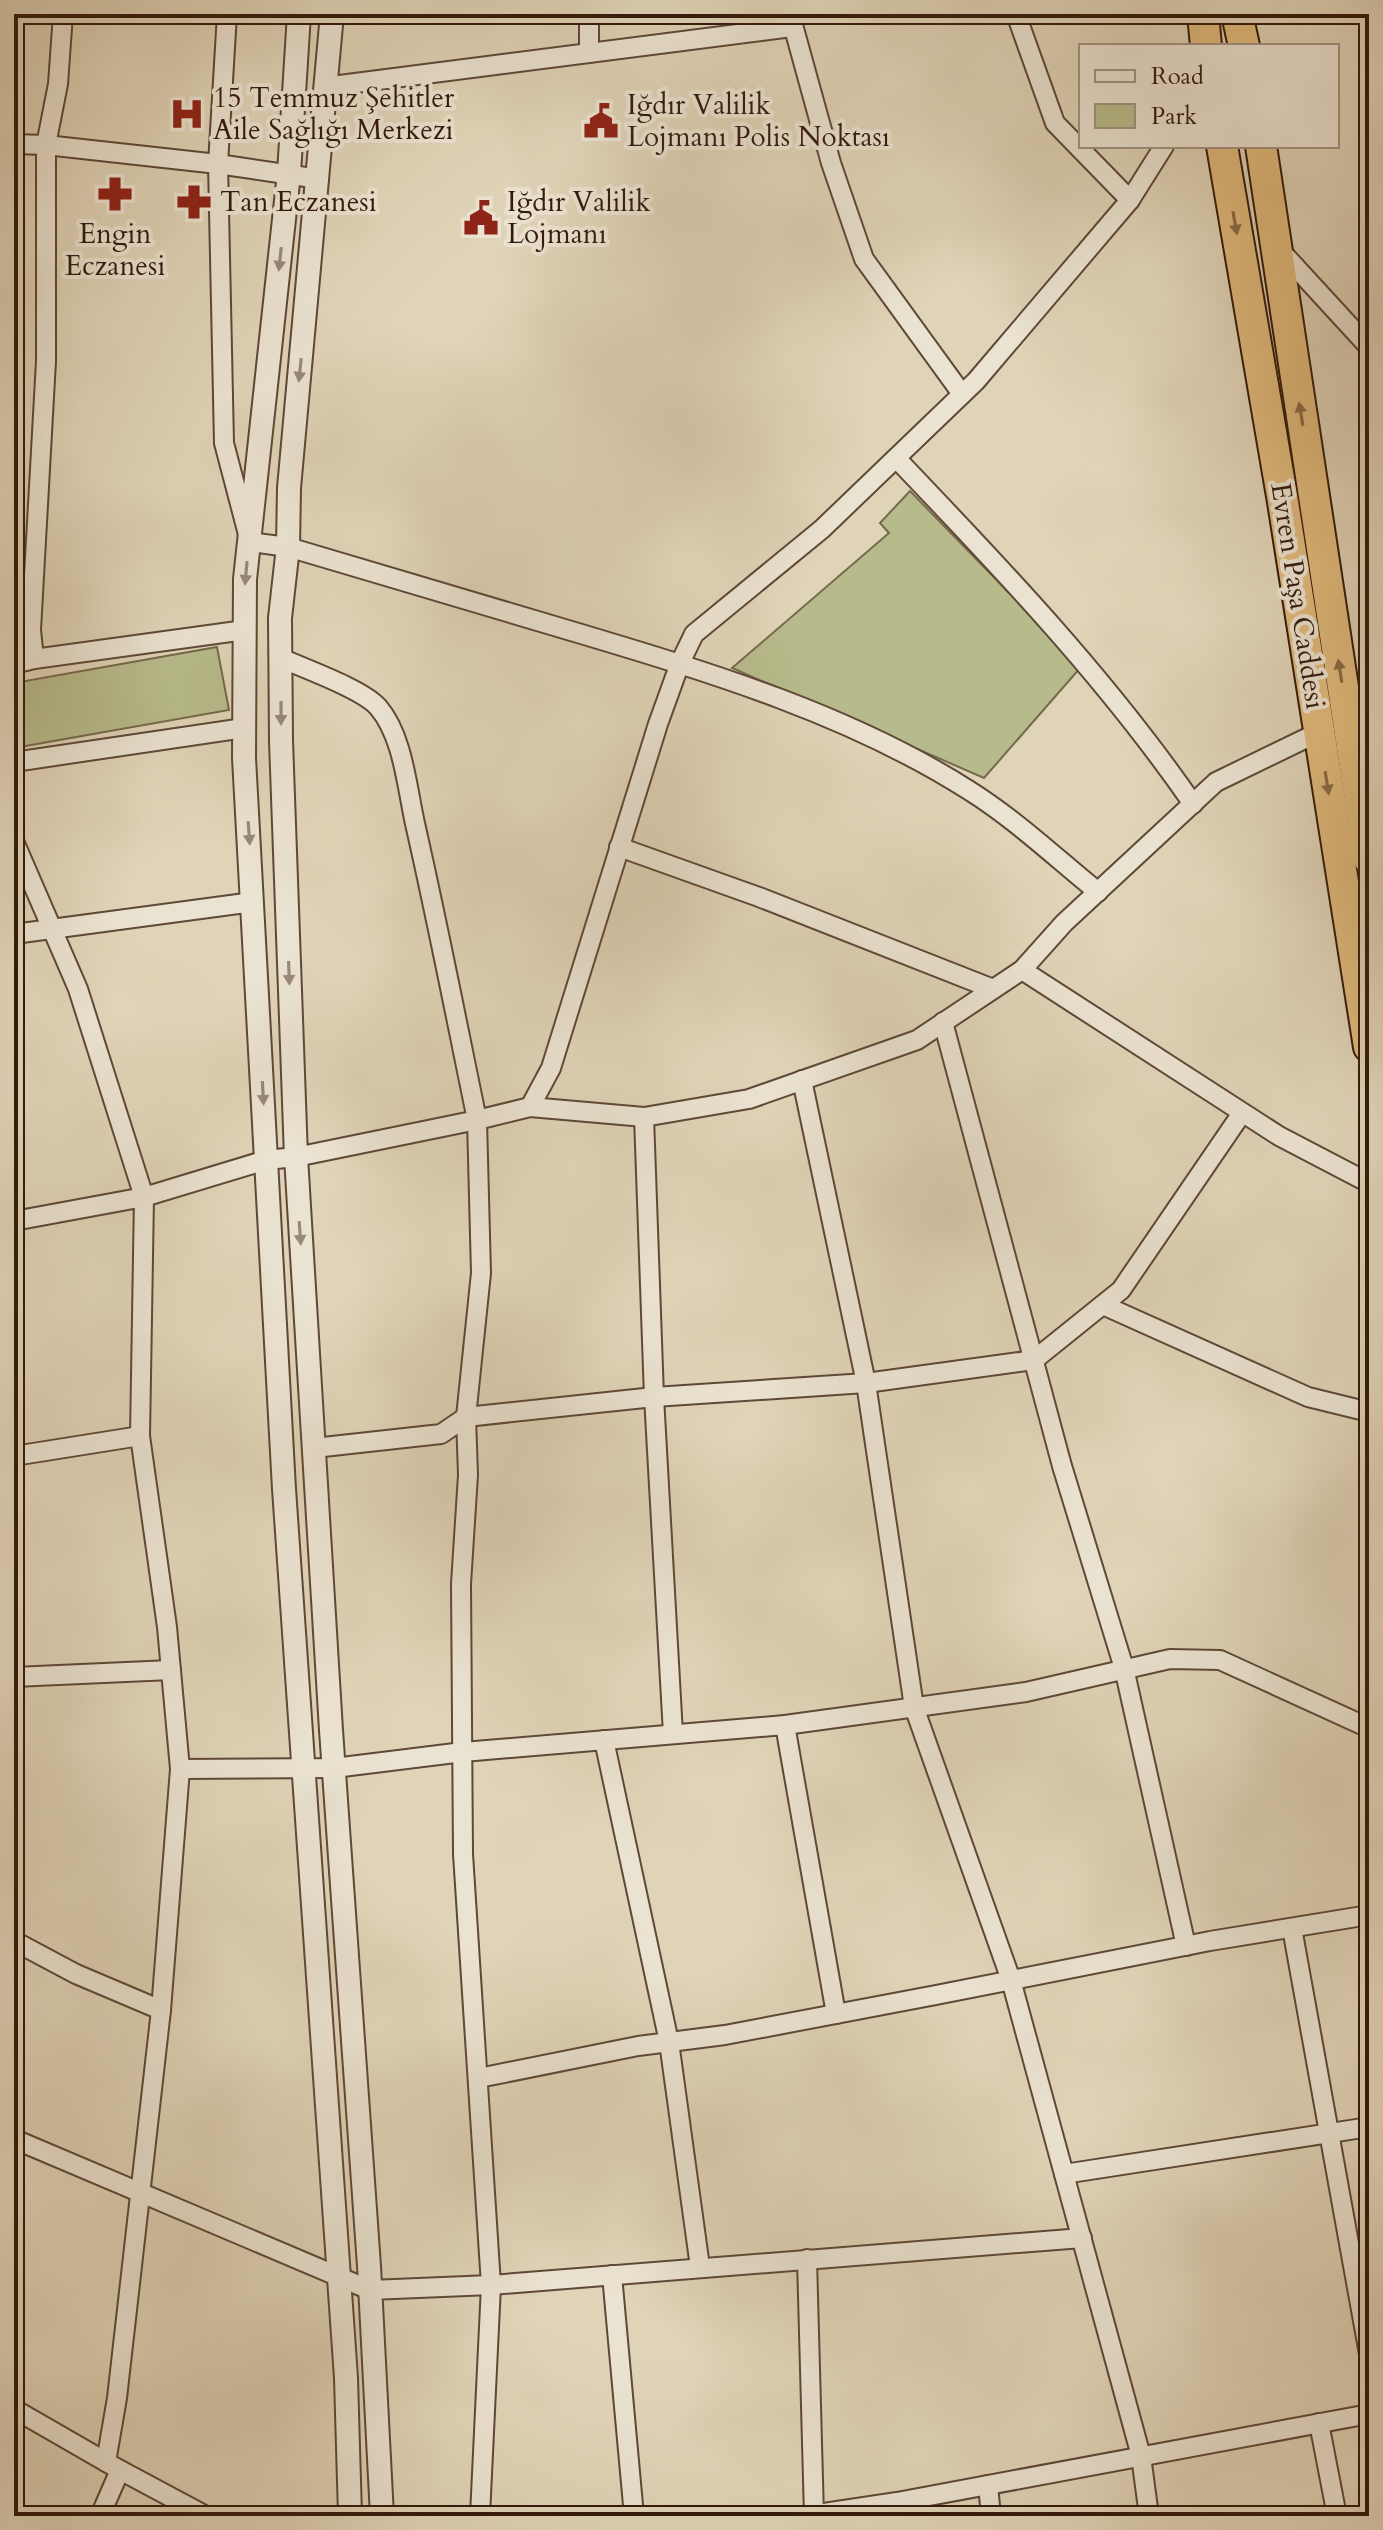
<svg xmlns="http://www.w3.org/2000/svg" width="1383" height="2530" font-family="Cardo,serif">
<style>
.green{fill:#b7bb8b;stroke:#756a4c;stroke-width:2}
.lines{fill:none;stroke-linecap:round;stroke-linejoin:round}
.minor-casing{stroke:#5e4837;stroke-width:22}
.tertiary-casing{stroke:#5e4837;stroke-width:26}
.trunk-casing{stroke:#331a0c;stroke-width:34}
.minor{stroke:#ebe3d1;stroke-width:18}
.tertiary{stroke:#ebe3d1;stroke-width:22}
.trunk{stroke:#e0ba7c;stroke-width:30}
.oneway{fill:#8a6a44}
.oneway2{fill:#988978}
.labels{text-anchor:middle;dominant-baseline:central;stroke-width:8;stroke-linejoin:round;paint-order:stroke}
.poi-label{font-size:28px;fill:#331a0c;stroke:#ebe3d1;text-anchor:start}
.street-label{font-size:28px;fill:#331a0c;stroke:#ebe3d1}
</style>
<rect width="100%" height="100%" fill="#e0d4b8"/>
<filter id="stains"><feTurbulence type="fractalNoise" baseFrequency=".0025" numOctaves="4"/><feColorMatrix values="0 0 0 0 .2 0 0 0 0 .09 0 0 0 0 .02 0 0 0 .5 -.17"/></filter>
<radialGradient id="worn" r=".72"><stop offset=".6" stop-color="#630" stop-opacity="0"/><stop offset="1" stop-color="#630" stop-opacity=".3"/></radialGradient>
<g class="green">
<polygon points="910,491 1081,667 984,778 732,668 889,533 880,523"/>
<polygon points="217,647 229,710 14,748 14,683"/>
</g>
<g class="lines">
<g class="minor-casing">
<g id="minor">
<path d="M227,14L218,164L224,443L250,542L288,547C385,576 482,604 578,633C712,673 851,715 970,791C1016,820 1056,858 1098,892"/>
<polyline points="790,14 831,163 864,259 962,394"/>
<polyline points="1016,14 1055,123 1130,200"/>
<polyline points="589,53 589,14"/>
<polyline points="324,87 792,27"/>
<polyline points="14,144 46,145 218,164 319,179"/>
<polyline points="1279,249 1369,347"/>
<path d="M896,458C1001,568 1106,678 1193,804"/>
<polyline points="34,659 31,630 46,361 46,145 58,84 63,14"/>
<polyline points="14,664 34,659 245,630"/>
<polyline points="14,762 244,728"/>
<polyline points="14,841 78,989 144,1197 140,1436 167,1627 180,1769 161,2010 117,2398 106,2462"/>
<polyline points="619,847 759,897 993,989"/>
<polyline points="14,934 253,902"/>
<polyline points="1022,970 1279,1136 1369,1183"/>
<polyline points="943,1022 1062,1466 1124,1668 1186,1946"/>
<polyline points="802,1080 866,1383 914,1707 1011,1980 1141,2456 1149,2516"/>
<polyline points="530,1107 644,1117 749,1099 917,1040 1022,970 1064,923 1216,782 1319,732"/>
<polyline points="644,1117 654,1397 673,1734"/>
<path d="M14,1221L144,1197L266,1160L296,1157L477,1120C457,1023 438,925 416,828C407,790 404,737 378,707C362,689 305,669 281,658"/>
<polyline points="1103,1305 1308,1397 1369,1412"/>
<polyline points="314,1448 441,1434 466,1417 654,1397 866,1383 1034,1360 1121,1290 1242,1113"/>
<polyline points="14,1456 140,1436"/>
<polyline points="14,1677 171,1670"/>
<polyline points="785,1725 836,2014"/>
<polyline points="604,1740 669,2042 700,2267"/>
<polyline points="180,1769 334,1768 463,1752 785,1725 1026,1692 1170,1659 1220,1660 1369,1728"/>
<polyline points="1292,1928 1369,2354"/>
<polyline points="14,1941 76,1974 161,2010"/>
<polyline points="479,2078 638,2046 725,2035 936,1995 1210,1941 1369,1915"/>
<polyline points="14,2139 370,2290 491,2285 1082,2238"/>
<polyline points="1064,2174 1369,2127"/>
<polyline points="807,2259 814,2516"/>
<polyline points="612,2275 634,2516"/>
<polyline points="14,2409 120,2470 206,2516"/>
<polyline points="1319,2423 1337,2516"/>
<polyline points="988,2485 991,2516"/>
<polyline points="100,2516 120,2470"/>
<polyline points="480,2516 491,2285 463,1854 461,1584 468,1475 466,1417 481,1273 477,1120 530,1107 551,1068 658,724 680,663 694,634 822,529 976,381 1130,200 1164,146"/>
<polyline points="804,2516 897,2502 1369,2414"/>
</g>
</g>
<g class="tertiary-casing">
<g id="tertiary">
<polyline points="299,14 289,173 245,579 244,758 284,1489 346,2378 350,2516"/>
<polyline points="332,14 289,488 288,547 280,618 281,741 296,1157 331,1730 369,2266 382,2516"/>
</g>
</g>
<g class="trunk-casing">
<g id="trunk">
<polyline points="1203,14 1206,46"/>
<polyline points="1237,14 1244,46"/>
<polyline points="1222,146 1283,502 1369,1047"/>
<polyline points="1261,146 1369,859"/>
</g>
</g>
<use href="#minor" class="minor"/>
<use href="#tertiary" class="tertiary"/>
<use href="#trunk" class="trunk"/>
</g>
<defs><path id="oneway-solid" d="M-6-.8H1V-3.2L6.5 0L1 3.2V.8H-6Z" transform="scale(2)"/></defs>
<g class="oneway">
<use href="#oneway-solid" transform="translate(1235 223) rotate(80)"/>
<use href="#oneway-solid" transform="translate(1301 414) rotate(-99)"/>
<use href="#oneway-solid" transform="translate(1340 671) rotate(-99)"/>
<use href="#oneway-solid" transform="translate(1327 783) rotate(81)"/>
</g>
<g class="oneway2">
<use href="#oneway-solid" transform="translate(280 259) rotate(96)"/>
<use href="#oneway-solid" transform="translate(300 370) rotate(96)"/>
<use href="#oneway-solid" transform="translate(246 573) rotate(95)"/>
<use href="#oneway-solid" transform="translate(281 713) rotate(90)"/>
<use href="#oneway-solid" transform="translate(249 833) rotate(86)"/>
<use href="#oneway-solid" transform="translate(289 973) rotate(88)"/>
<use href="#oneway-solid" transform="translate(263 1093) rotate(87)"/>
<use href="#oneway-solid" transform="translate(300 1233) rotate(86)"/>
</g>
<defs>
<g id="hospital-bare" transform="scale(2.76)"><path d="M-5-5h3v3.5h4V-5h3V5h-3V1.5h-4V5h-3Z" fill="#8f2418" stroke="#ebe3d1" stroke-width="2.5" paint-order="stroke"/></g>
<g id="civic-bare" transform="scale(2.76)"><path d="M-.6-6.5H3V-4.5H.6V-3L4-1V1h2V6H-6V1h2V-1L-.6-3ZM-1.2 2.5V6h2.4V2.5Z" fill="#8f2418" stroke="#ebe3d1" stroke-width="2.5" paint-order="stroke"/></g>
<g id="pharmacy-bare" transform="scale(2.76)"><path d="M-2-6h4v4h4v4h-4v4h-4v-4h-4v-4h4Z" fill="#8f2418" stroke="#ebe3d1" stroke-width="2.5" paint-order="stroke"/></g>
</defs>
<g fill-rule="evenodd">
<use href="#hospital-bare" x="187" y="114"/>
<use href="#civic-bare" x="601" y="121"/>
<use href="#pharmacy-bare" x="115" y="194"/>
<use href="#pharmacy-bare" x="194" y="202"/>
<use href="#civic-bare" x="481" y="218"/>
</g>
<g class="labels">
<g class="poi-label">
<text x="213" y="98">15 Temmuz Şehitler<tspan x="213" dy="32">Aile Sağlığı Merkezi</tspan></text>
<text x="627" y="105">Iğdır Valilik<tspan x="627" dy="32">Lojmanı Polis Noktası</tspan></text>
<text x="220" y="202">Tan Eczanesi</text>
<text x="507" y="202">Iğdır Valilik<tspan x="507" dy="32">Lojmanı</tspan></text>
<text x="115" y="234" text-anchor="middle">Engin<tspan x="115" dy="32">Eczanesi</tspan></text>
</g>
<g class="street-label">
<text transform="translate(1298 596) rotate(81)">Evren Paşa Caddesi</text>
</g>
</g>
<rect width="1383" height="2530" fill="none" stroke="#e0d4b8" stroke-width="48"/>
<rect x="16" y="16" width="1351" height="2498" fill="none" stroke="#331a0c" stroke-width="4"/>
<rect x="24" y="24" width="1335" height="2482" fill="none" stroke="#331a0c" stroke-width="2"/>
<rect x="1079" y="44" width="260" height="104" fill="#ebe3d1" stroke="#a19382" stroke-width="2"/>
<rect x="1095" y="70" width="40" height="12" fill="#ebe3d1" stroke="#a19382" stroke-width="2"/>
<text x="1151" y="84" font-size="24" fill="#331a0c">Road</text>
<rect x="1095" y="104" width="40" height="24" fill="#b7bb8b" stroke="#a19382" stroke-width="2"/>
<text x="1151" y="124" font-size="24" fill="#331a0c">Park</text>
<rect width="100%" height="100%" filter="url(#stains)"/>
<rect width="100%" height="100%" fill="url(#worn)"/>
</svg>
